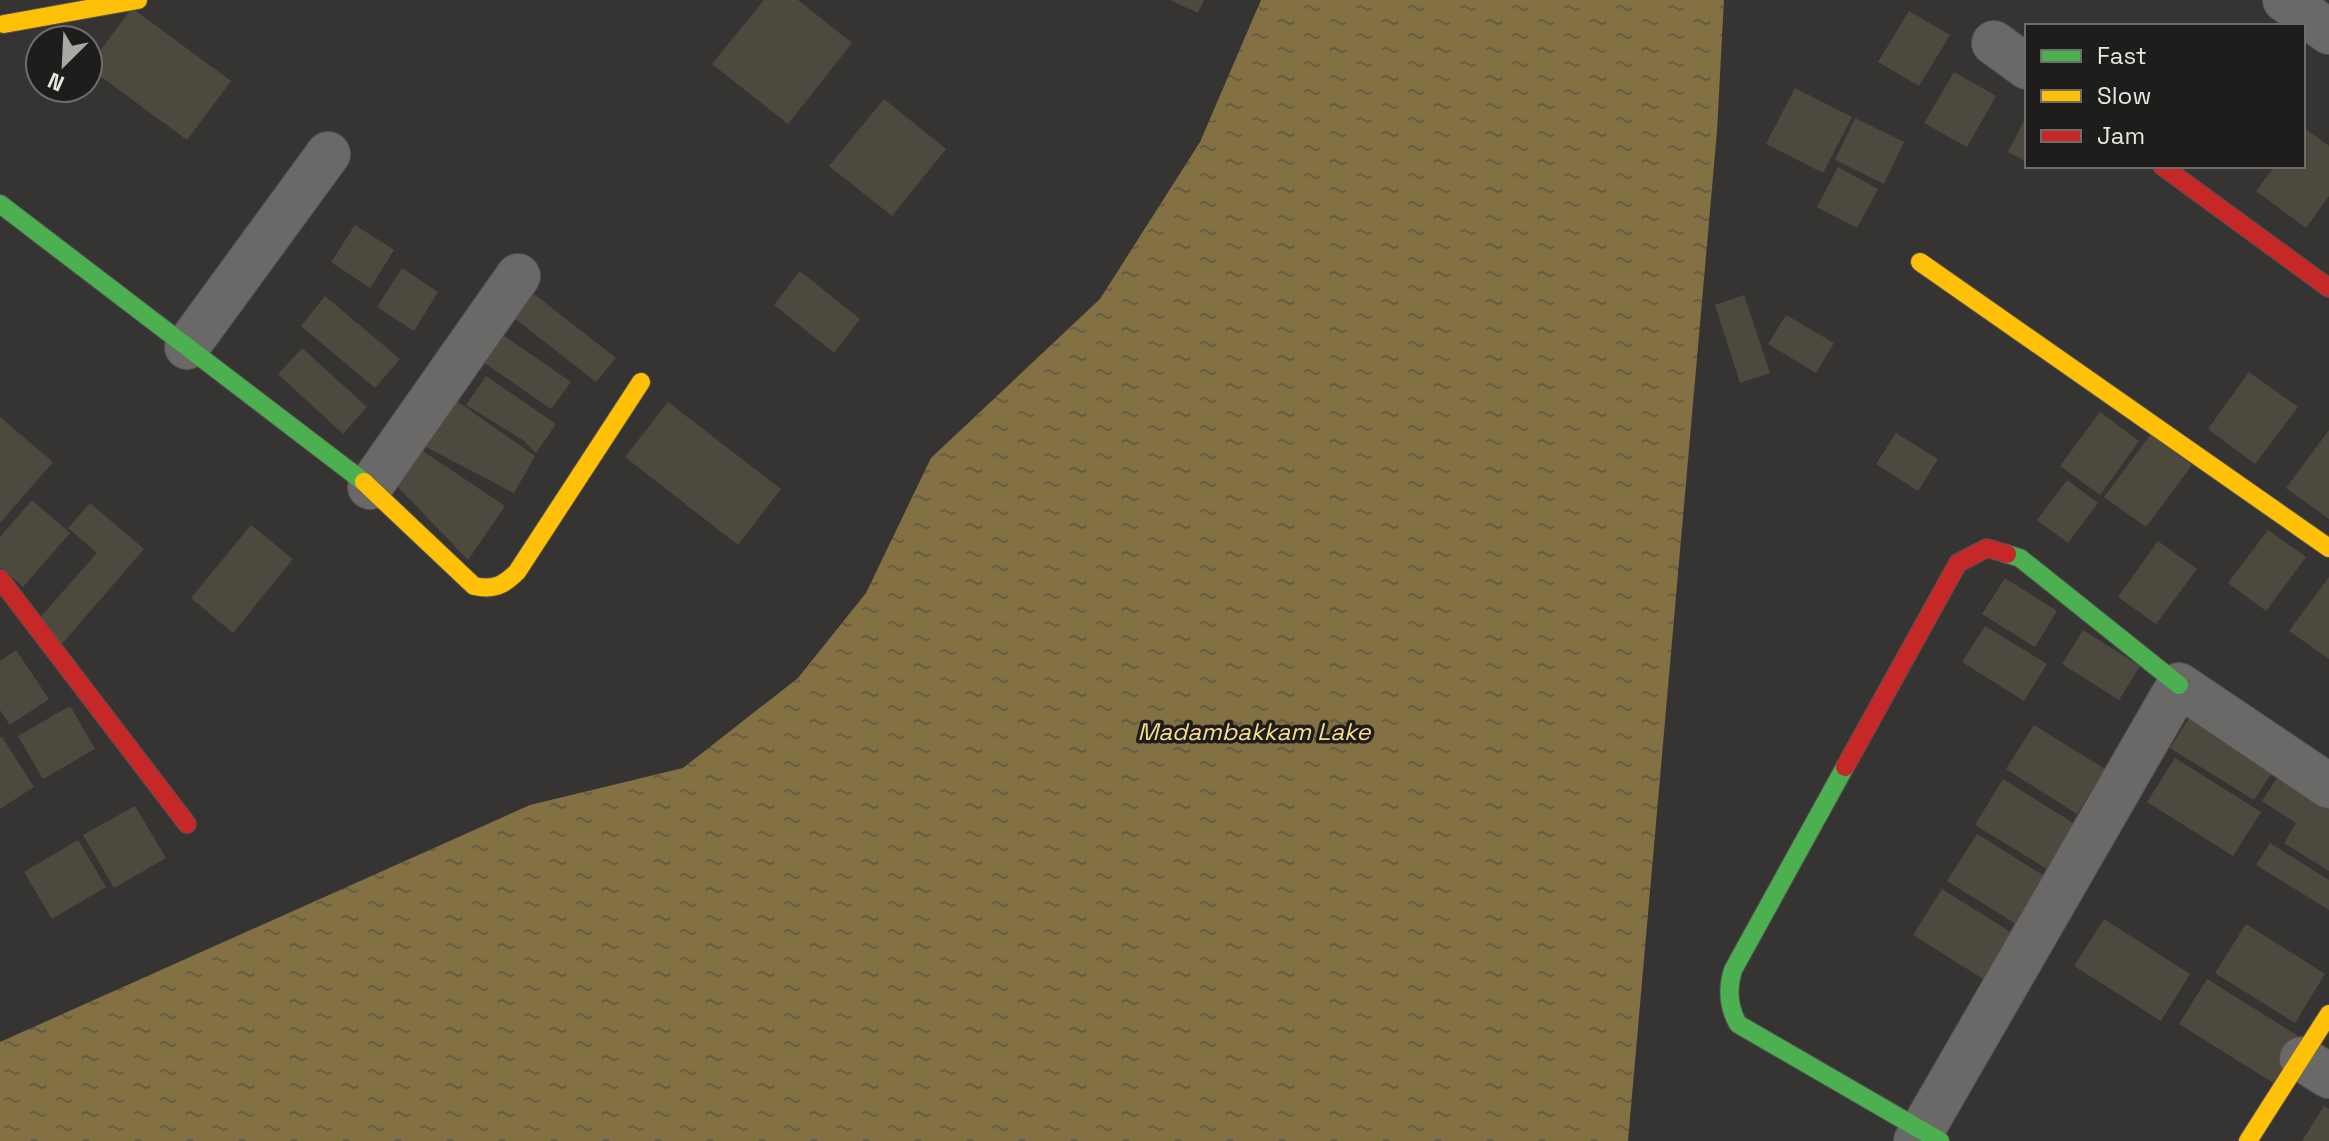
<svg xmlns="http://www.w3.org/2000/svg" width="2329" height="1141" font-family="'Space Grotesk',sans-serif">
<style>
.water{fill:url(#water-ripples)}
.building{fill:#4d493f}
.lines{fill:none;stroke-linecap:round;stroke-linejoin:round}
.street-casing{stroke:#52514f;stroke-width:46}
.fast-casing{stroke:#52514f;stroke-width:20}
.slow-casing{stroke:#52514f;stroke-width:20}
.jam-casing{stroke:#52514f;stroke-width:20}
.street{stroke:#6a6967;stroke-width:44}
.fast{stroke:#4caf50;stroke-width:18}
.slow{stroke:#ffc107;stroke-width:18}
.jam{stroke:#c62828;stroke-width:18}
.labels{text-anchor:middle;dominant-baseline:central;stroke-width:7;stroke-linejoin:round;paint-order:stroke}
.water-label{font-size:24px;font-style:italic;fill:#fbdc8e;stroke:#1e1d1b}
</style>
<defs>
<pattern id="water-ripples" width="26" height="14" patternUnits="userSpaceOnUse" patternTransform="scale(2)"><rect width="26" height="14" fill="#837143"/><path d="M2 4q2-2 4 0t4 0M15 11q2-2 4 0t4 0" fill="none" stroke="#675d43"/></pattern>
</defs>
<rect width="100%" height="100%" fill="#363432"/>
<polygon class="water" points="1261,0 1724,0 1717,131 1628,1141 0,1141 0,1042 530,805 683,768 798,678 866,593 931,458 1100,299 1200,142"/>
<g class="building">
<polygon points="764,0 798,0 852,43 788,124 712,64"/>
<polygon points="1170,0 1204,0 1198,13"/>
<polygon points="132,8 231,81 187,140 88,67"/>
<polygon points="1909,11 1950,35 1919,86 1878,62"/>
<polygon points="1954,72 1996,96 1967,147 1924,123"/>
<polygon points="1795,88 1852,117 1823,173 1766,144"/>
<polygon points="884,99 946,149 892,216 829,166"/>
<polygon points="2027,115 2027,162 2008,152"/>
<polygon points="1855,118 1904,142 1884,184 1835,160"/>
<polygon points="2303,127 2329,146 2329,196 2306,228 2256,191 2275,166 2303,166"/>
<polygon points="1838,167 1878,189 1857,228 1817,207"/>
<polygon points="355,225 394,250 370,288 331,262"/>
<polygon points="402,268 438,292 414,331 377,307"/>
<polygon points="800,271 860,319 834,353 774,305"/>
<polygon points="534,294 616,358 596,382 514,318"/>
<polygon points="1744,295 1770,373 1740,383 1715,305"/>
<polygon points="325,296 400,359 375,388 301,326"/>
<polygon points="1786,315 1834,343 1816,373 1768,344"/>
<polygon points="503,335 571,382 551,409 483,362"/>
<polygon points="302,348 367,407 343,434 278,374"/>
<polygon points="2249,372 2298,407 2255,464 2208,429"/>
<polygon points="486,376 556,424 536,453 523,440 466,405"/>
<polygon points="454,399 535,456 514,493 422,445"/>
<polygon points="668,402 781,489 738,545 625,457"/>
<polygon points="2100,412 2139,441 2100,495 2060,466"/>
<polygon points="0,417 53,462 0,523"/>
<polygon points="2329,430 2329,519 2286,488"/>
<polygon points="1896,433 1938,459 1918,491 1876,464"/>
<polygon points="2151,434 2192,465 2146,527 2104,497"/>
<polygon points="420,449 505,506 468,560 397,486"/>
<polygon points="2067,480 2098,503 2068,543 2037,520"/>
<polygon points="32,500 70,533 23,587 0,567 0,537"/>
<polygon points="90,503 144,549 61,645 35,623 97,553 68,528"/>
<polygon points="251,525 293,559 233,633 191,598"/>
<polygon points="2268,530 2306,557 2266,611 2228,583"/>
<polygon points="2158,541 2197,569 2156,624 2118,597"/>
<polygon points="2329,577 2329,659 2289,631"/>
<polygon points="2005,578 2057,611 2035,647 1982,614"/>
<polygon points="1985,626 2047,664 2024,701 1962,662"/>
<polygon points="2083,630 2140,666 2119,700 2062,664"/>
<polygon points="16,650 49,699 10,725 0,710 0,661"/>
<polygon points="70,706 95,749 43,779 18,736"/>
<polygon points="2195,709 2279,762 2254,800 2170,748"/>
<polygon points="2034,725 2105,769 2077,814 2006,769"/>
<polygon points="2,737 34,787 0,809 0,738"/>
<polygon points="2175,758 2261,812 2233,856 2147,802"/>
<polygon points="2281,772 2329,802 2329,871 2284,843 2296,823 2262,801"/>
<polygon points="2003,779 2075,824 2047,869 1975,825"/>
<polygon points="135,806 166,858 114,888 83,835"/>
<polygon points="1977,834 2046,877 2016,924 1947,881"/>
<polygon points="78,840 106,887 52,919 24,872"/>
<polygon points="2270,843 2329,880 2329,910 2256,865"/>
<polygon points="1942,889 2017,936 1988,982 1913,935"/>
<polygon points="2104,919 2190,974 2161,1021 2074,966"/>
<polygon points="2246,924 2325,974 2295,1023 2215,973"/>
<polygon points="2207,979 2303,1039 2275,1084 2179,1024"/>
<polygon points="2324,1106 2329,1109 2329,1141 2302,1141"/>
</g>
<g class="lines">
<g class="street-casing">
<g id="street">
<polyline points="2285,0 2329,32"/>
<polyline points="1994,43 2027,67"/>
<polyline points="187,347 328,154"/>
<polyline points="370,487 518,276"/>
<polyline points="2302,1059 2329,1076"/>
<polyline points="1916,1141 2179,685 2329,786"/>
</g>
</g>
<g class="fast-casing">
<g id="fast">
<polyline points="0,204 364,482"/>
<polyline points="2007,554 2020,558 2179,685"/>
<path d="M1845,767L1733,970C1727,989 1728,1006 1738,1024L1940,1141"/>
</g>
</g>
<g class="slow-casing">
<g id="slow">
<polyline points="4,24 138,0"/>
<polyline points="1920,262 2329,548"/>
<path d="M364,482L474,586C493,590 503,586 517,572L641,382"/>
<polyline points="2248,1141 2329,1014"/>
</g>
</g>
<g class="jam-casing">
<g id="jam">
<polyline points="2162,166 2329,288"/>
<polyline points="0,579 187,824"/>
<polyline points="1845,767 1958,563 1987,548 2007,554"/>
</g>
</g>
<use href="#street" class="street"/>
<use href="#fast" class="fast"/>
<use href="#slow" class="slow"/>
<use href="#jam" class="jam"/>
</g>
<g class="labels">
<g class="water-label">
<text x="1254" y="731">Madambakkam Lake</text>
</g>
</g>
<rect x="2025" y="24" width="280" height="144" fill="#1e1d1b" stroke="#6e6d6b" stroke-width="2"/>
<rect x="2041" y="50" width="40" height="12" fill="#4caf50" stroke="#6e6d6b" stroke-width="2"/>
<text x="2097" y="64" font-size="24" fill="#e7e6e3">Fast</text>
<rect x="2041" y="90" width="40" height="12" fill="#ffc107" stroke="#6e6d6b" stroke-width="2"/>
<text x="2097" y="104" font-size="24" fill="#e7e6e3">Slow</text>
<rect x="2041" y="130" width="40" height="12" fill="#c62828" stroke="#6e6d6b" stroke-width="2"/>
<text x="2097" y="144" font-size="24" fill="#e7e6e3">Jam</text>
<g transform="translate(64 64) rotate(204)"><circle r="38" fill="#1e1d1b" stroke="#6e6d6b" stroke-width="2"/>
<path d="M0-6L14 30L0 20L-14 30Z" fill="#a9a8a5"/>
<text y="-12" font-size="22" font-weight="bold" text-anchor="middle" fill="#e7e6e3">N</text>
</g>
</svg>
